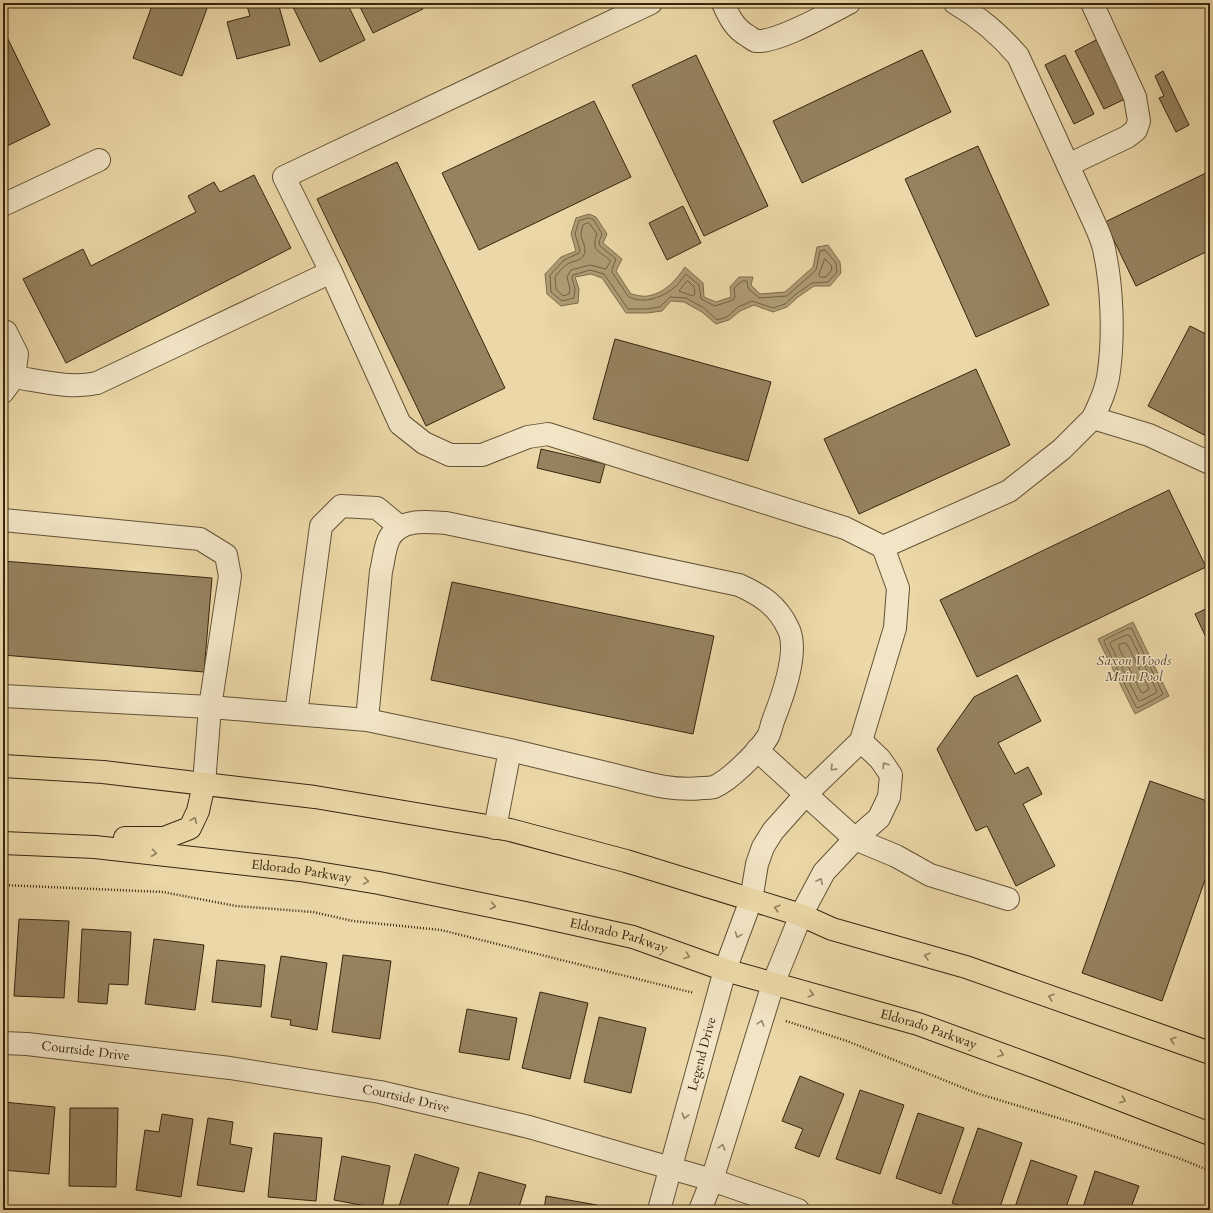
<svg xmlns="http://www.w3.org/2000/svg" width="1213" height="1213" font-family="Cardo,serif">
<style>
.water{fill:#ae9b73;stroke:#7e6c4b}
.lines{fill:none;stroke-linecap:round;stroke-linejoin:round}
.shore{stroke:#726041;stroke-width:1}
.building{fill:#95825e;stroke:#37260f}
.minor-casing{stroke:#645235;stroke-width:24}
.major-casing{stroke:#37260f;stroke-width:24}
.path{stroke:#37260f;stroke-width:2.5;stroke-dasharray:1 2;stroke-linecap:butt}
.minor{stroke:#f2e5c6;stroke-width:22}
.major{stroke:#ebd7a7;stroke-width:22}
.oneway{stroke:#94866a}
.oneway2{stroke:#917e5b}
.labels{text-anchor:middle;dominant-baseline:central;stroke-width:3;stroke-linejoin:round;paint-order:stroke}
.street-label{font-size:13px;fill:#37260f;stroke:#f2e5c6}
.water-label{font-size:14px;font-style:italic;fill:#5b492d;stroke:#f2e5c6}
</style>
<rect width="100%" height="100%" fill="#ebd7a7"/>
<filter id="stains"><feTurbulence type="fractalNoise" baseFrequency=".005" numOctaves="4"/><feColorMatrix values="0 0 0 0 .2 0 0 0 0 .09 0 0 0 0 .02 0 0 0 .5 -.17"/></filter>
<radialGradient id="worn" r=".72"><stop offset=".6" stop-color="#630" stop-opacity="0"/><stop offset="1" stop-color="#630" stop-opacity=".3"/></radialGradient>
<g class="water">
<path d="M589,214L596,217L607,234L603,243L622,259L616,271L631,294C636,295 643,297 648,296C665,293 676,280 685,267L703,283L704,297L716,302L731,297L730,287L739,277H753L751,285L760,294L785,292L813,267L817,247L828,245L840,262L841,273L830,286H814L798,297L787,307L773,312L754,305L740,311L729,320L716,324L702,312L684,302L671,301L662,311L647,313H626L602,278L591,274L575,277L579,289L578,303L561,306L547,294L545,274L561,257L576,251L571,234L576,218Z"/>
<polygon points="1133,622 1169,696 1135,714 1098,639"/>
</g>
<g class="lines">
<g class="shore">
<path d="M589,218L594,220L602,234L599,242L600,246L616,259L612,269V272L628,296C643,306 667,296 678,284C681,281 683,277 686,274L699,285L701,299L715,306L733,300L735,297L734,288L742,281H747L748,288L759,298L787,296L816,270L820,251L825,250L836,263L837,272L828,282L812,283L796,294L785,304L773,308L752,301L738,307L727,317L717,320L704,308L686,298L670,297L660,307L646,309H628L604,274L590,270L573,275L572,278L575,289L574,298L562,301L551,292L550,275L564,260L579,253L580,250L575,234L579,221Z"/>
<path d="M588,223L590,224L597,234C591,251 598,250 610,260V262L606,269L590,265L571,270L567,277L570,289L569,294L563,296L556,289L555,277C558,273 562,268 566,265C572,260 585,262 585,250C584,238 578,240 583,225Z"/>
<polygon points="825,259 831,265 832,270 826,277 820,277 819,275"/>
<polygon points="688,281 694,287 695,294 693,296 679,291 686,282"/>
<polygon points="1129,628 1132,629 1163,694 1162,695 1138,708 1136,707 1104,642 1105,640"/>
<polygon points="1127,635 1130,636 1157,691 1156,693 1140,701 1138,700 1110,644 1111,642"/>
<polygon points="1125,643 1127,644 1149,688 1148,690 1143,693 1141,692 1119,648 1119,645"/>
</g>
</g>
<g class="building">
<polygon points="153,3 209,3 182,76 133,58"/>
<polygon points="260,3 278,3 290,45 237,59 227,22 250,16 247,6"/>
<polygon points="291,3 347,3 365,40 320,62"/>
<polygon points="358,3 420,3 423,9 373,33"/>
<polygon points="3,29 50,125 3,148"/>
<polygon points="1098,39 1127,98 1104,109 1075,51"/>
<polygon points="922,50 951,112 802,183 773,121"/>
<polygon points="696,55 768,206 704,236 632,85"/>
<polygon points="1065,55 1094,114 1074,124 1045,65"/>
<polygon points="1163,71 1189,125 1176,132 1159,98 1164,96 1155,76"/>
<polygon points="594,101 631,177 479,250 442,173"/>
<polygon points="978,146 1049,305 976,337 905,179"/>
<polygon points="397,162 505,388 426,426 317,199"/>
<polygon points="1210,171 1210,250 1136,286 1105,222"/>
<polygon points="254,175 291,248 66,363 23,279 83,249 91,266 196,212 188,196 214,182 220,192"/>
<polygon points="683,206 701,243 667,260 649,223"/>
<polygon points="1190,326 1210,336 1210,438 1148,406"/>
<polygon points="615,339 771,382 748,461 593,419"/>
<polygon points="976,369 1010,445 859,514 824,439"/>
<polygon points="541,449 605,464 600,483 537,468"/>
<polygon points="1169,490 1206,567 977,677 940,600"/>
<polygon points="3,561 212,578 204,672 3,655"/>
<polygon points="452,582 714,636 693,734 431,680"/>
<polygon points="1210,607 1210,646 1195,614"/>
<polygon points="1017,675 1041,721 998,743 1015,774 1028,767 1042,794 1023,804 1055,866 1016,886 987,826 976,831 937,749 974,697"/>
<polygon points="1150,781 1210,802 1210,866 1162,1001 1082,973"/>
<polygon points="19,919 69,921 64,998 14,996"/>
<polygon points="82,929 131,932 128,985 109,984 107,1004 78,1002"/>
<polygon points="154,939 204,945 195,1010 145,1004"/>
<polygon points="343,955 391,961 380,1039 332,1032"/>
<polygon points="281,956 327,963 317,1030 290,1025 291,1020 271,1017"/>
<polygon points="217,960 265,965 261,1007 212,1002"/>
<polygon points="540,992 588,1003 570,1079 522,1068"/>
<polygon points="467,1009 517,1018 509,1060 459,1052"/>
<polygon points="599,1017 646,1028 631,1093 584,1082"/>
<polygon points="800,1076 844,1094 819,1157 795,1148 803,1129 782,1121"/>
<polygon points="860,1090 904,1105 880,1174 836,1159"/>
<polygon points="3,1102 55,1107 49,1174 3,1170"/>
<polygon points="70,1108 118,1108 116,1187 69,1186"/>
<polygon points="918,1113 964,1128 941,1194 896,1178"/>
<polygon points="162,1114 193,1119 181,1197 136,1190 145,1130 159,1132"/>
<polygon points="208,1118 233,1122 230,1144 252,1148 244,1192 197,1185"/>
<polygon points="978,1128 1022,1143 999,1210 973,1210 952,1203"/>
<polygon points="274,1133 322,1138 316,1201 268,1197"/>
<polygon points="415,1154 459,1168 446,1210 398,1210"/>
<polygon points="342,1156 390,1166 382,1209 334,1200"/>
<polygon points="1031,1160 1077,1176 1065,1210 1014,1210"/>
<polygon points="1095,1171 1139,1186 1130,1210 1082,1210"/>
<polygon points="479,1172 526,1185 518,1210 468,1210"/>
<polygon points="546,1196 597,1205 596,1210 544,1210"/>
</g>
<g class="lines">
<g class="minor-casing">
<g id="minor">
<polyline points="651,3 284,177 331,272 400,424 424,443 450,455 482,455 528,437 548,434 845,528 883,547 898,588 895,628 861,741 806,794 773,831 763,847 757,864 751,900 725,970 659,1210"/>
<path d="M723,3C729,17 735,29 748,36C751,38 753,40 756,41C778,43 829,13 849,3"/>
<path d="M955,3C979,17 1000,35 1018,56L1093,220C1097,229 1102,239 1104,249C1112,285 1114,334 1109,371C1107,388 1100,403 1093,418"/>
<polyline points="1068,165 1127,137 1136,130 1139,121 1135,97 1092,3"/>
<polyline points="3,205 99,160"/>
<polyline points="3,331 6,332 17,354 14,377 3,392"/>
<path d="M14,377C41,381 70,389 97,383L331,272"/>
<polyline points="3,520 200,539 226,555 230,576 210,707 3,696"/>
<polyline points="883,547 1009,491 1062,449 1093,418 1149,435 1210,463"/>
<polyline points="296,714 321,526 341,506 377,508 400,527"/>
<polyline points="757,750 855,839 896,856 930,875 1008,899"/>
<polyline points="204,784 210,707 367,720"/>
<path d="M495,828L510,750C543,758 577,766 610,774C640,781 670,792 702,788C706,788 710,788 714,787C730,780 757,753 767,738C770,734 771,727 773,721C782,698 800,651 788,628C777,605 761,595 739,585L446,523C427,522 402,518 390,537C384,547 384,561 381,571L367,720L510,750"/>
<path id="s1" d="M3,1043L27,1044L230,1068L380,1092L529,1127L712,1180L798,1210"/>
<polyline points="700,1210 712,1180 773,984 801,915 824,872 855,839 879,818 889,797 891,775 880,759 861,741"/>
</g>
</g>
<g class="major-casing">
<g id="major">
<polyline points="3,766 103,772 315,797 510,830 626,861 801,915 832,929 966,967 1210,1053"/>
<polyline points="125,838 164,838 190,828 198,811 204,784"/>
<path id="s2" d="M3,843L95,847L300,870L379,883L525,913L633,937L725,970L918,1024L1044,1070L1210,1134"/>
</g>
</g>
<g class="path">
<polyline points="3,885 163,892 236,906 313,912 353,921 441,930 694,993"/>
<polyline points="786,1021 847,1041 976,1093 1078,1124 1181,1159 1210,1171"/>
</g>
<use href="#minor" class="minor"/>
<use href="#major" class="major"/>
</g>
<defs><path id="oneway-chevron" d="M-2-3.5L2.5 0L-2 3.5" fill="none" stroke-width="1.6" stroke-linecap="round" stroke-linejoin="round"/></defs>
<g class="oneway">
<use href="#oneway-chevron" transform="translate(885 765) rotate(-124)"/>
<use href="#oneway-chevron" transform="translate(833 768) rotate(136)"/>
<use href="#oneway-chevron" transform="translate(820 881) rotate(-62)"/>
<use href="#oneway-chevron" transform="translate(738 935) rotate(111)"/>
<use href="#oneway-chevron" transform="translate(761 1023) rotate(-73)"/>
<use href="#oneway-chevron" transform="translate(685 1116) rotate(105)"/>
<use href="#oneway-chevron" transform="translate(722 1147) rotate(-73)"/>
</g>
<g class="oneway2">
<use href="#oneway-chevron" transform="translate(194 820) rotate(-66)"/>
<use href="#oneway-chevron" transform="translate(154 853) rotate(7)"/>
<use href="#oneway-chevron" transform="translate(366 881) rotate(9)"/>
<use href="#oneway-chevron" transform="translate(493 906) rotate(11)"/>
<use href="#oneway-chevron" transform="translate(777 908) rotate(-163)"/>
<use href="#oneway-chevron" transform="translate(687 956) rotate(20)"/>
<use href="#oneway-chevron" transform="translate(927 956) rotate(-164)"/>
<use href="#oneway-chevron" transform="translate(811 994) rotate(15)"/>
<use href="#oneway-chevron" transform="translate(1051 997) rotate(-161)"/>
<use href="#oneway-chevron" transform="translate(1173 1040) rotate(-161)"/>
<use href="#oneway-chevron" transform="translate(1001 1054) rotate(20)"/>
<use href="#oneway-chevron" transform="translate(1123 1100) rotate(21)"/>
</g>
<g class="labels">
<g class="street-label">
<text stroke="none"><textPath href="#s2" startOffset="300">Eldorado Parkway</textPath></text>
<text stroke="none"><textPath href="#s2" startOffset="624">Eldorado Parkway</textPath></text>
<text stroke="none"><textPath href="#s2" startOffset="948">Eldorado Parkway</textPath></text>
<text stroke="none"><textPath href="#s1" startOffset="83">Courtside Drive</textPath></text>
<text transform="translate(702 1054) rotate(-75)">Legend Drive</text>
<text stroke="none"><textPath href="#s1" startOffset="407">Courtside Drive</textPath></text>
</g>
<g class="water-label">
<text x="1134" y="660">Saxon Woods<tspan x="1134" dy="16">Main Pool</tspan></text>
</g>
</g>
<rect width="1213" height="1213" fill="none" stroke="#ebd7a7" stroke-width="16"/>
<rect x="4" y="4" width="1205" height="1205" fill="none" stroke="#37260f" stroke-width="2"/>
<rect x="8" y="8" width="1197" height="1197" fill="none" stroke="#37260f"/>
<rect width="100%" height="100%" filter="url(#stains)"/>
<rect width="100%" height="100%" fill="url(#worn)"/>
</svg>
